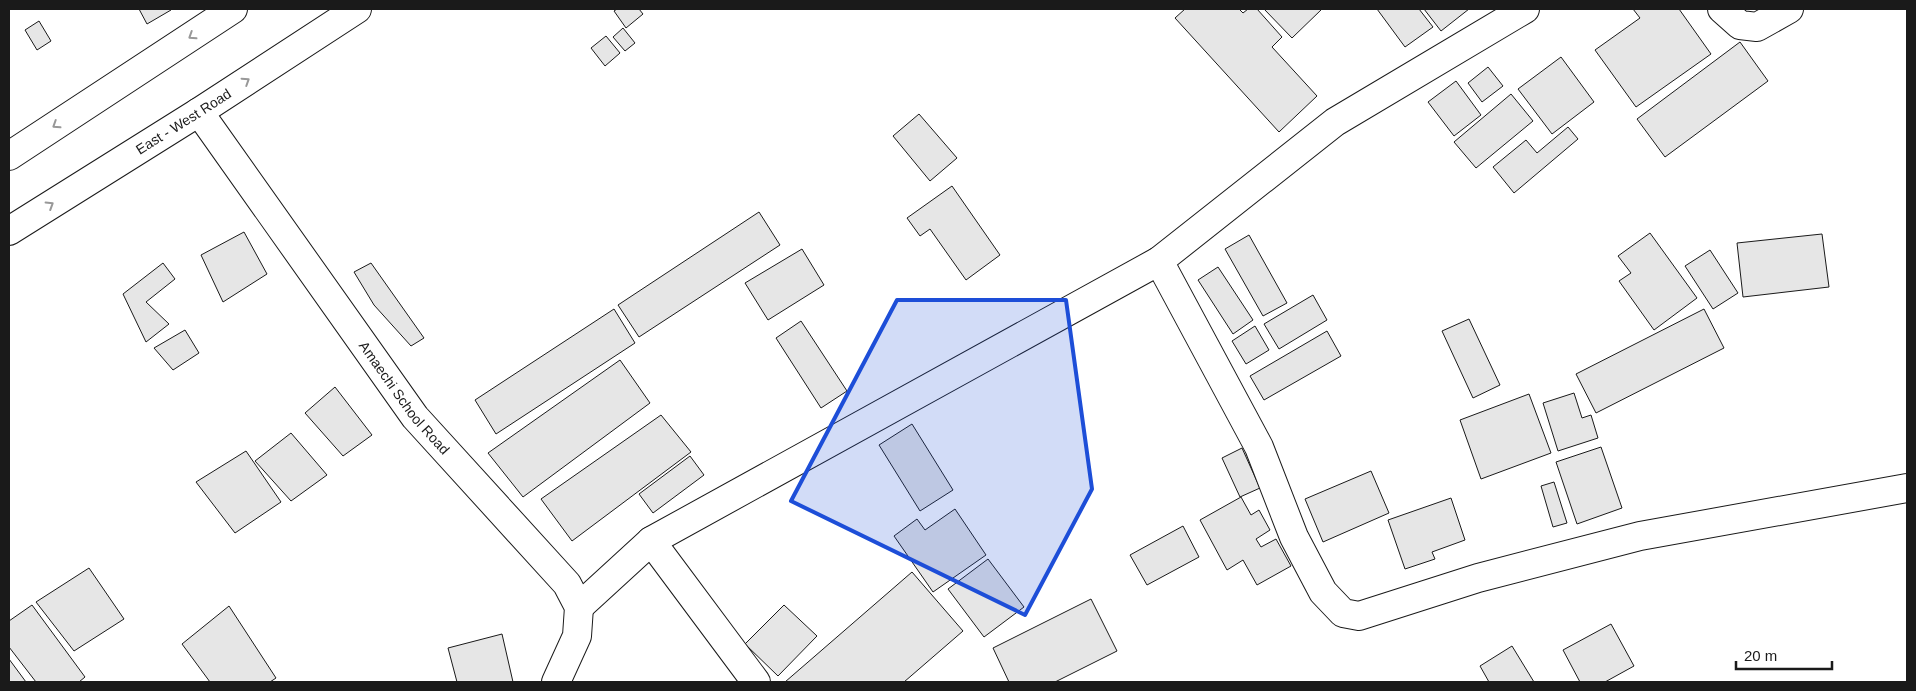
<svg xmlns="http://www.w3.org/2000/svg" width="1916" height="691" font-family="Helvetica,sans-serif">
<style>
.building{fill:#e6e6e6;stroke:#1a1a1a}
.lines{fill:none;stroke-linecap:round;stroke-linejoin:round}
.minor-casing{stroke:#1a1a1a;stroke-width:30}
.major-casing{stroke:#1a1a1a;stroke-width:30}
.minor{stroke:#fff;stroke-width:28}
.major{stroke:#fff;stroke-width:28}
.oneway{stroke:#989898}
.marked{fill:#1d4ed8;fill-opacity:0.2;stroke:#1d4ed8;stroke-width:4;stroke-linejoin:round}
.labels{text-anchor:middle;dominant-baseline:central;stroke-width:4;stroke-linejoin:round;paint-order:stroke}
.street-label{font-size:14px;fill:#1a1a1a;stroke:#fff}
</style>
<rect width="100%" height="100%" fill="#fff"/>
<g class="building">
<polygon points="139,9 170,9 171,10 147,24"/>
<polygon points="617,9 639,9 643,14 626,28 614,11"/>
<polygon points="1185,9 1239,9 1243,13 1248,9 1257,9 1282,37 1272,47 1317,96 1279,132 1175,18"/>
<polygon points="1264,9 1322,9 1292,38"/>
<polygon points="1377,9 1419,9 1433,27 1405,47"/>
<polygon points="1424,9 1469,9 1441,31"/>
<polygon points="1633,9 1679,9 1711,54 1636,107 1595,50 1640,18"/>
<polygon points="39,21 51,41 37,50 25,30"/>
<polygon points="623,28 635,43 625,51 613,37"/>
<polygon points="606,36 620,53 605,66 591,48"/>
<polygon points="1740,42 1768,81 1665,157 1637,119"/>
<polygon points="1561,57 1594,102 1552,134 1518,89"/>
<polygon points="1488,67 1503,86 1482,102 1468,83"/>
<polygon points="1456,81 1481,115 1454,136 1428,102"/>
<polygon points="1511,94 1533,121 1476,168 1454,142"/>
<polygon points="919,114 957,158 930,181 893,136"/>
<polygon points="1568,127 1578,139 1514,193 1493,167 1526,140 1537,153"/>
<polygon points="952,186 1000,255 966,280 930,229 920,236 907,218"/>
<polygon points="759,212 780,245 639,337 618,305"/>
<polygon points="244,232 267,274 223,302 201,255"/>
<polygon points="1650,233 1697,298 1654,330 1619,281 1631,273 1618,256"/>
<polygon points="1822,234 1829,287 1743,297 1737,243"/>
<polygon points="1249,235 1287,303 1263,316 1225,249"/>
<polygon points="802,249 824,285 768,320 745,283"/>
<polygon points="1710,250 1738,293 1713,309 1685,266"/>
<polygon points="163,263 175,279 146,302 169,324 146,342 123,294"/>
<polygon points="371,263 424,338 411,346 374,305 354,272"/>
<polygon points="1218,267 1253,320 1233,334 1198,280"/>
<polygon points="1313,295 1327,320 1279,349 1264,324"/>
<polygon points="614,309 635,343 496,434 475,400"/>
<polygon points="1704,309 1724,348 1596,413 1576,374"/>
<polygon points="1469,319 1500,385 1473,398 1442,331"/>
<polygon points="801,321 847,391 821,408 776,338"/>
<polygon points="1255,326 1269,350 1246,364 1232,341"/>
<polygon points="185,330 199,353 173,370 154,348"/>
<polygon points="1327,331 1341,356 1264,400 1250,376"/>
<polygon points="620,360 650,403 523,497 488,453"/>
<polygon points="335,387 372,435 343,456 305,413"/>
<polygon points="1574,393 1582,418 1591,415 1598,438 1558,451 1543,403"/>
<polygon points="1529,394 1551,453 1481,479 1460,420"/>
<polygon points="661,415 691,452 572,541 541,499"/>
<polygon points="912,424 953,490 920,511 879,445"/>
<polygon points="291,433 327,475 291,501 255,461"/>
<polygon points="1601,447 1622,508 1577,524 1556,462"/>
<polygon points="1242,448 1260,488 1240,497 1222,458"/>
<polygon points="246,451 281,502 235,533 196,482"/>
<polygon points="690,456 704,475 653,513 639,494"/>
<polygon points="1371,471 1389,513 1323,542 1305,499"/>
<polygon points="1554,482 1567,523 1553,527 1541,486"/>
<polygon points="1241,497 1251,515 1259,510 1270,530 1256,539 1261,547 1276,539 1291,566 1257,585 1243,560 1227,570 1200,520"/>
<polygon points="1451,498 1465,540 1432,552 1435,559 1405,569 1388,520"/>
<polygon points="955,509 986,555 933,592 894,536 917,519 925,530"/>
<polygon points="1183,526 1199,557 1147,585 1130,555"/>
<polygon points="988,559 1024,607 984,637 948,589"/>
<polygon points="89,568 124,619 74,651 36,602"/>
<polygon points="912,572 963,631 904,682 785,682"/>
<polygon points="1091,599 1117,651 1055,682 1009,682 993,648"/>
<polygon points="32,605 85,677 79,682 36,682 9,647 9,621"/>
<polygon points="784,605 817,636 778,676 745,644"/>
<polygon points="229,606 276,678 270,682 210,682 182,644"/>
<polygon points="1611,624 1634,666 1605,682 1580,682 1563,650"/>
<polygon points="502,634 513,682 457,682 448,648"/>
<polygon points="1512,646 1534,682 1489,682 1480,666"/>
<polygon points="9,659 26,682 9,682"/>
</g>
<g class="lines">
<g class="minor-casing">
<g id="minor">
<polyline points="1722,9 1740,25 1757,27 1789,9"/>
<path id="s1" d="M199,112L415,417L567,584L579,607L577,636L556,682"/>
<polyline points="1159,261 1259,447 1294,537 1323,592 1343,613 1359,616 1478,578 1640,536 1907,488"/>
<polyline points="651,541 756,682"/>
<polyline points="579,607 651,541 1159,261 1335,122 1525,9"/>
</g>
</g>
<g class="major-casing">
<g id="major">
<polyline points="9,156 233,9"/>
<path id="s2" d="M9,231L199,112L357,9"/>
</g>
</g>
<use href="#minor" class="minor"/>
<use href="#major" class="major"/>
</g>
<defs><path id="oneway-chevron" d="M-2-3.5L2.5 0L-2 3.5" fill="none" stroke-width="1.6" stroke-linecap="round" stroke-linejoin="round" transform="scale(1.25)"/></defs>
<g class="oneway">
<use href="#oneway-chevron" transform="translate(192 36) rotate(147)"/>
<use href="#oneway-chevron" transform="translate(246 81) rotate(-33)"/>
<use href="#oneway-chevron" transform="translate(56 125) rotate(147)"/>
<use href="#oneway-chevron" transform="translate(50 205) rotate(-32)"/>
</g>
<path class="marked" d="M897,300H1066L1092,489L1025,615L791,501Z"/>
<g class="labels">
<g class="street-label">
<text stroke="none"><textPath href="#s2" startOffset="206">East - West Road</textPath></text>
<text stroke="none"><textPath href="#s1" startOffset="352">Amaechi School Road</textPath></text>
</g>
</g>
<rect width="1916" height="691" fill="none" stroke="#1a1a1a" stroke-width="20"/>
<path d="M1736 661v8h96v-8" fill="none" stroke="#1a1a1a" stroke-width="2.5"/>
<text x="1744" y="661" font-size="15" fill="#1a1a1a" stroke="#ffffff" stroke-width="4" paint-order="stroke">20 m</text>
</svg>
